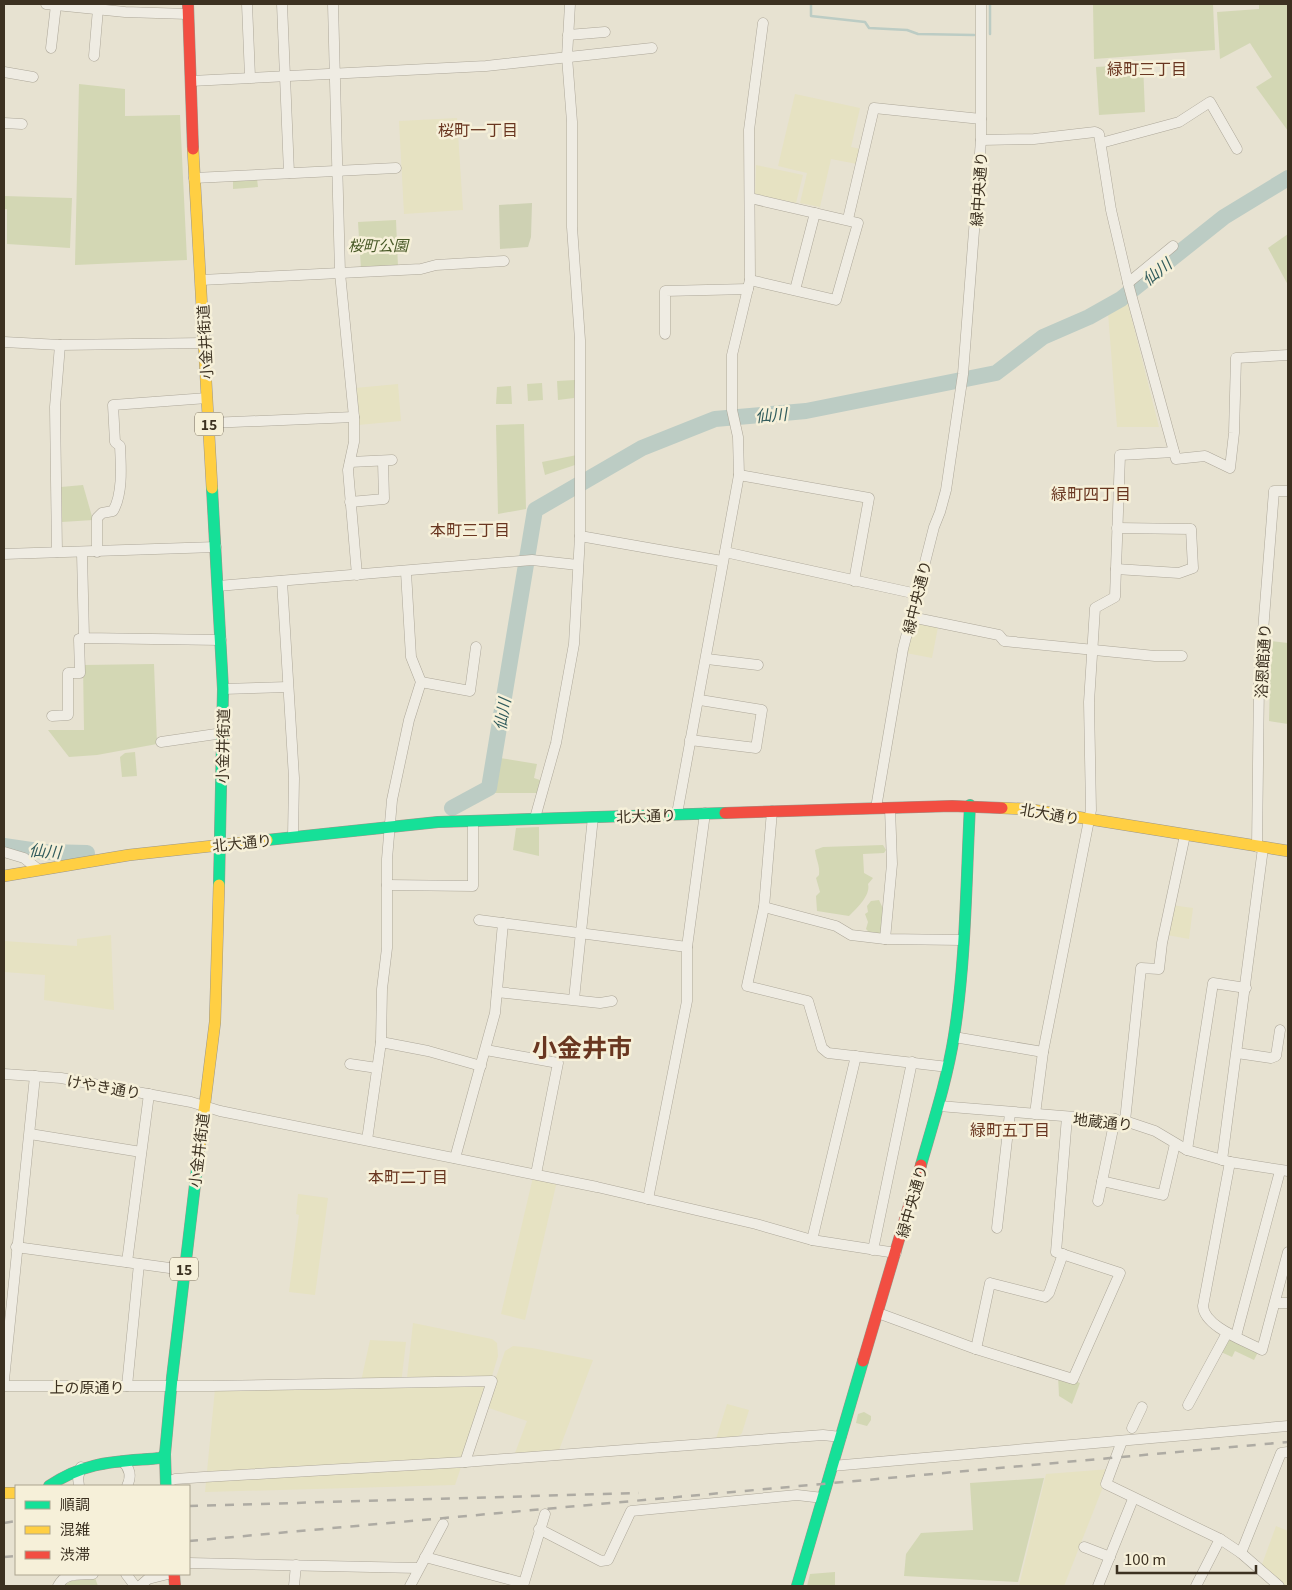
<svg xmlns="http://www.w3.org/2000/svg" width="1292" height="1590" font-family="Georgia,'Noto Sans JP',serif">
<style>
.farmland{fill:#e6e2c2}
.green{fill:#d3d7b4}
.cemetery{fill:#ced1b3}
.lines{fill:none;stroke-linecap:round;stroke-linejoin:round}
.stream{stroke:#bcccc4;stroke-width:2.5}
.river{stroke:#bcccc4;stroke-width:16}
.street-casing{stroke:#ada799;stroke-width:11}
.fast-casing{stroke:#9c968a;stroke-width:12}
.slow-casing{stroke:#9c968a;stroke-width:12}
.jam-casing{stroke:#9c968a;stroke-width:12}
.street{stroke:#efece3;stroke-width:10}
.fast{stroke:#16e098;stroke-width:11}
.slow{stroke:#ffcf43;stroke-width:11}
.jam{stroke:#f24e42;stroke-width:11}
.rail{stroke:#aeaba3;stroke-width:2.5;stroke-dasharray:9 9;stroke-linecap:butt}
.labels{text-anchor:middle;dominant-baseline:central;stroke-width:5;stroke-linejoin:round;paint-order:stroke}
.shield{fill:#f6f0d9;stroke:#746a58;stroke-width:1}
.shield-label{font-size:14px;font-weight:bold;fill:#3c3121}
.street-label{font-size:15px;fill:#3c3121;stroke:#f6f0d9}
.park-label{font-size:15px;font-style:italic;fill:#485927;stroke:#f6f0d9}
.neighbourhood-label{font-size:16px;fill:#693620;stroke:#f6f0d9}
.water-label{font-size:16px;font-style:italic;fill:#305b5c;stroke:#f6f0d9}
.town-label{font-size:25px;font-weight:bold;fill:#693620;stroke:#f6f0d9}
</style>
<rect width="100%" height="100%" fill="#e7e2d1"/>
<g class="farmland">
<polygon points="795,94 860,108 851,147 861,149 857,164 831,159 820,207 800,203 807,173 778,166"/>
<polygon points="457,118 463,210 404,214 399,121"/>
<polygon points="756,165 803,175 796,203 755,194"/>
<polygon points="1127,300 1159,427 1117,427 1108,313"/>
<polygon points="398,384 401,421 358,425 355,388"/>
<polygon points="914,622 938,627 932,658 906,653"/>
<polygon points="1171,905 1193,908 1189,939 1167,935"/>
<polygon points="111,935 114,1010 44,1000 45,975 4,972 4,941 77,946 77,939"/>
<polygon points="533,1177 557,1181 525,1320 501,1314"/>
<polygon points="298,1194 328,1198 315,1295 289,1292 299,1215 296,1214"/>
<polygon points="413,1323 492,1339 497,1343 498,1356 492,1376 407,1378"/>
<polygon points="370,1340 406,1342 401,1384 489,1383 455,1485 205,1492 215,1389 360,1386"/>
<polygon points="513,1346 532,1348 593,1360 559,1450 515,1453 527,1421 486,1407 505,1351"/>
<polygon points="727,1404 749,1410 742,1433 738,1437 716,1439"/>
<polygon points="1110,1469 1064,1586 1019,1586 1046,1474"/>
<polygon points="1276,1526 1288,1531 1288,1586 1282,1586 1261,1567"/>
</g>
<g class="green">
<polygon points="1093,4 1213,4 1215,50 1094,59"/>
<polygon points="1259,4 1288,4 1288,131 1256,87 1272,77 1250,43 1220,59 1217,12 1259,9"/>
<polygon points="1143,64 1145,112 1099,115 1096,67"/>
<polygon points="79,84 125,89 125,116 180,115 187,260 75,265"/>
<polygon points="257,179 258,187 233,189 233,181"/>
<polygon points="4,196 72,198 70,248 7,244 7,209 4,209"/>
<polygon points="396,220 398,267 361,269 358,222"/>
<polygon points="1288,234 1288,285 1268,248"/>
<polygon points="575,380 574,398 558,400 557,381"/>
<polygon points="542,383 543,400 528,401 527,384"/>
<polygon points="511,386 512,404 496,404 497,387"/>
<polygon points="524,424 526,509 498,514 496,425"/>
<polygon points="577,455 578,464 545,475 542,462"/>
<polygon points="83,485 93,520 62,522 61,487"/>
<polygon points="1271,641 1288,643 1288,724 1269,721"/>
<polygon points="154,664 157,744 97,755 69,757 48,730 84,730 83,665"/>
<polygon points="135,752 137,776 122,777 120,757 125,753"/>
<polygon points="500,758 537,764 534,778 540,780 538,793 493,793"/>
<polygon points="539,827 539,856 513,850 516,828"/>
<path d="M883,845L886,850L884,853L863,854L864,873L873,878L868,884C871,895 857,908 849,916L817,911L816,896L820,892L816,878L819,875C820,865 816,860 815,850L823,847Z"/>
<polygon points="879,900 885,913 883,932 878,935 871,934 866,929 868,922 865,914 868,912 867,906 871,901"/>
<polygon points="1228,1338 1258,1352 1254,1360 1235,1351 1232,1357 1221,1352"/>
<polygon points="1058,1375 1080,1383 1072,1404 1059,1396"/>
<polygon points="864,1412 871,1416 871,1420 867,1426 856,1423 858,1414"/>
<polygon points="1044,1478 1018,1582 904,1576 906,1554 921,1533 973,1530 970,1483"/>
<polygon points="835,1572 835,1586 807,1586 810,1574"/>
<polygon points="95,1578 98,1586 64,1586 71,1581"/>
</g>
<polygon class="cemetery" points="532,203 531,237 528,247 500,249 499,205"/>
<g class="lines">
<g class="stream">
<polyline points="811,4 811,16 865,22 869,28 907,30 918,34 974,35"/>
<polyline points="990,4 990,34"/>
</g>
<g class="river">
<polyline points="452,808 489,788 535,510 642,448 715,419 806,411 996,373 1043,337 1089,317 1121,299 1224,217 1288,178"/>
<polyline points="4,846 45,852 87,853"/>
</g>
<g class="street-casing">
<g id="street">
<polyline points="46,4 125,12 188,14"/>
<polyline points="247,4 250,77"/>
<polyline points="282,4 289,173"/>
<polyline points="333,4 340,273 354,417 354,442 348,470 357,575"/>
<polyline points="568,35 605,32"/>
<polyline points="51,48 56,5"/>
<polyline points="94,56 98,9"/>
<polyline points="4,72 33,77"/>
<polyline points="191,81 486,66 652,48"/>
<polyline points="4,123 22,124"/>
<polyline points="981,140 1034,139 1095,132 1099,134 1111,210 1129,287 1176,459 1205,456 1230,468 1234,433 1236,358 1288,355"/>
<polyline points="1101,143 1179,122 1210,102 1237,149"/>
<polyline points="194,178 396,168"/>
<polyline points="750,198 858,223 836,300 750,280"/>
<polyline points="848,219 874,108 981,119"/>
<polyline points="201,280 421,269 436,265 504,261"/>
<polyline points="1128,283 1173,246"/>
<polyline points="795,290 815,213"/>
<polyline points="665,334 665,291 748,289"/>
<polyline points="4,342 60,345 204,343"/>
<polyline points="209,423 354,417"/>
<polyline points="350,462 392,460"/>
<polyline points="739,475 869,498 854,581"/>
<polyline points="350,502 384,499 383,461"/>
<polyline points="580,536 722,561"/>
<polyline points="57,552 55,407 60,345"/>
<path d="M97,552V518L102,513L113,511C123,494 121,466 120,446L115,442L113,405L207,398"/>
<polyline points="725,552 917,594"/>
<polyline points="82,553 84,638 221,640"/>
<polyline points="4,554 216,547"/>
<polyline points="1116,569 1179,573 1193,568 1191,529 1117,528"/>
<polyline points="282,581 294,778 293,837"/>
<polyline points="218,586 532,560 578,565"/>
<polyline points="911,617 999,635 1004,641 1155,656 1182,656"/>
<polyline points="707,659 758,665"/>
<polyline points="421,682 470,691 476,647"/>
<polyline points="223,689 288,687"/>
<polyline points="52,716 68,715 68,673 80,673 79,639 84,638"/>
<polyline points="690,740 756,748 762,710 700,700"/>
<polyline points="161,742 223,733"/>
<polyline points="876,808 903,649 934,527 940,512 946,490 963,374 981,140 981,4"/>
<polyline points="772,811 764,907 747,986 808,1001 822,1048 828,1053 948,1067"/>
<polyline points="677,814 739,475 738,437 732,410 732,355 750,280 749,130 763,23"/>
<polyline points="535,818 556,743 574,644 580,536 580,340 572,227 572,122 567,57 570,4"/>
<polyline points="1257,847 1259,682 1274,491 1288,491"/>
<polyline points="4,852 24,858 39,870"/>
<polyline points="387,885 473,886 473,821"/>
<polyline points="764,907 836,926 851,935 885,939 962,940"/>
<polyline points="479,920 687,947"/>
<polyline points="885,939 892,864 890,808"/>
<polyline points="497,992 600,1003 612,1001"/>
<polyline points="574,999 593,817"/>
<polyline points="954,1037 1043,1052"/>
<polyline points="381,1042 428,1051 481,1066"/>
<polyline points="486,1050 558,1063 536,1174"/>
<polyline points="1237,1053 1271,1058 1276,1056 1280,1030"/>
<polyline points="350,1064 377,1068"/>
<polyline points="4,1074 61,1078 191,1102 220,1111 597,1187 756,1224 812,1240 896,1253"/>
<polyline points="939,1106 1125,1121 1155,1131 1187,1150 1230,1162 1288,1171"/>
<polyline points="1035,1114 1043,1052 1091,810 1089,702 1095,608 1115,597 1120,455 1174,452"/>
<polyline points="1125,1121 1141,968 1159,969 1162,943 1185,835"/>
<polyline points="30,1134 141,1152"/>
<polyline points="367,1140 381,1042 382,989 387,948 387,859 392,800 409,720 421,682 411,657 406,572"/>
<polyline points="1187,1150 1213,983 1246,988"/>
<polyline points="455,1158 495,1013 503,923"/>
<polyline points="1222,1160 1263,848"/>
<path d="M1230,1162L1203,1306C1204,1327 1246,1341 1262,1350L1288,1252"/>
<polyline points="1102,1181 1163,1195 1175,1144"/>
<polyline points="648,1199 687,1001 687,947 705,813"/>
<polyline points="1098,1201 1115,1119"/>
<polyline points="997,1228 1010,1113"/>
<polyline points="812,1240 856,1056"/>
<polyline points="16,1247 184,1270"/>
<polyline points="873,1250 912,1062"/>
<polyline points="127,1262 149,1094"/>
<polyline points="1275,1303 1288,1303"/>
<polyline points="878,1313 976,1349 1073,1379 1120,1273 1056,1252 1067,1117"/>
<polyline points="1236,1336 1280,1171"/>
<polyline points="976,1349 990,1283 1045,1297 1049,1293 1063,1254"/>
<polyline points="4,1380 35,1076"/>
<polyline points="4,1386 212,1386 492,1381 465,1462"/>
<polyline points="127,1386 139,1264"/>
<polyline points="1188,1405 1227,1333"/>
<polyline points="1132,1428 1142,1407"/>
<polyline points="1122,1441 1106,1484 1220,1539 1241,1553 1279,1586"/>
<path d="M122,1461C130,1468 132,1476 127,1486"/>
<polyline points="832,1466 1288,1426"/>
<polyline points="166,1483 175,1479 204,1477 465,1462 823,1435 841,1437"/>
<polyline points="79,1486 78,1478 81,1467"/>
<polyline points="539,1529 601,1561 608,1560 631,1511 797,1495 823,1498"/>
<polyline points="1084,1547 1110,1557"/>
<polyline points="1241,1553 1281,1453 1288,1452"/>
<polyline points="425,1557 523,1583"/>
<polyline points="189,1563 418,1568"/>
<polyline points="126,1574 135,1586"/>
<path d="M58,1586C65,1572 79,1575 93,1574"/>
<polyline points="140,1586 148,1579 168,1574"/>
<polyline points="294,1586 296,1565"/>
<polyline points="410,1586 443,1524"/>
<polyline points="523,1586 545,1514"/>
<polyline points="1098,1586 1133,1499"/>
<polyline points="1196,1586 1220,1539"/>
</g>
</g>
<g class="fast-casing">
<g id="fast">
<polyline points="212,488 223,689 219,885"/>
<polyline points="267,840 438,822 725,813"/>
<path d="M921,1165C933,1123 947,1080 954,1036C966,960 966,882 970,805"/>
<path d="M49,1486C87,1460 118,1462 161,1458L165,1454"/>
<polyline points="166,1486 165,1454 172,1378 199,1151"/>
<polyline points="797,1586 863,1361"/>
</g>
</g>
<g class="slow-casing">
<g id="slow">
<polyline points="193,149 212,488"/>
<polyline points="1002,808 1027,809 1288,851"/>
<polyline points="4,876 129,855 267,840"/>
<polyline points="199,1151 215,1022 219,885"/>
<polyline points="4,1493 16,1493"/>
</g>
</g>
<g class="jam-casing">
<g id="jam">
<polyline points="188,4 193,149"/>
<polyline points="725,813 952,806 1002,808"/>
<polyline points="863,1361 921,1165"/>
<polyline points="174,1574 175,1586"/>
</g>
</g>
<use href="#street" class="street"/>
<use href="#fast" class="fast"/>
<use href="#slow" class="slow"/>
<use href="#jam" class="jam"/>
<g class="rail">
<polyline points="189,1506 639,1493"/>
<polyline points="4,1523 16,1521"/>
<polyline points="189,1541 1288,1442"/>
<polyline points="4,1557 16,1556"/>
</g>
</g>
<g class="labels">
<g class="shield">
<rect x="195" y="412.5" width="28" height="23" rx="4"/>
<rect x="170" y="1257.5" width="28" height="23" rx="4"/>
</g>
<g class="shield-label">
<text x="209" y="424">15</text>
<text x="184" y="1269">15</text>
</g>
<g class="street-label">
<text transform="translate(978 189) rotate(-86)">緑中央通り</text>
<text transform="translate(204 342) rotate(-93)">小金井街道</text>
<text transform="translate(916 597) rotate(-76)">緑中央通り</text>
<text transform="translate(1262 661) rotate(-87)">浴恩館通り</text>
<text transform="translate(222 746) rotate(-89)">小金井街道</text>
<text transform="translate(1050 813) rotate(10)">北大通り</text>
<text transform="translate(646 815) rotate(-2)">北大通り</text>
<text transform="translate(242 842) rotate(-6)">北大通り</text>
<text transform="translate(104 1086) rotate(10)">けやき通り</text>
<text transform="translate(1103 1121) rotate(6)">地蔵通り</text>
<text transform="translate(198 1150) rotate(-83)">小金井街道</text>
<text transform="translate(911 1201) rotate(-74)">緑中央通り</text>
<text x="87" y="1386">上の原通り</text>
</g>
<g class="park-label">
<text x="378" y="244">桜町公園</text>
</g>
<g class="neighbourhood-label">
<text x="1147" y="68">緑町三丁目</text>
<text x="478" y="129">桜町一丁目</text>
<text x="1091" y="493">緑町四丁目</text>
<text x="470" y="529">本町三丁目</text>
<text x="1010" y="1129">緑町五丁目</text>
<text x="408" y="1176">本町二丁目</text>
</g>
<g class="water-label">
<text transform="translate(1156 271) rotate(-39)">仙川</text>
<text transform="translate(771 414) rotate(-5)">仙川</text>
<text transform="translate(501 714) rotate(-81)">仙川</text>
<text transform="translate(45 850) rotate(4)">仙川</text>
</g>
<g class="town-label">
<text x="582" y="1046">小金井市</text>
</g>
</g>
<rect width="1292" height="1590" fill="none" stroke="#3c3121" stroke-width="10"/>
<rect x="15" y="1485" width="175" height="90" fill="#f6f0d9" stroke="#aca48f"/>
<rect x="25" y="1501" width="25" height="8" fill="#16e098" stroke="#aca48f"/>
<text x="60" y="1510" font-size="15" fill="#3c3121">順調</text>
<rect x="25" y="1526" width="25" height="8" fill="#ffcf43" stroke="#aca48f"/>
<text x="60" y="1535" font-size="15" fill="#3c3121">混雑</text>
<rect x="25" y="1551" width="25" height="8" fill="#f24e42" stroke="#aca48f"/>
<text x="60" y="1560" font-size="15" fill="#3c3121">渋滞</text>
<path d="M1117 1565v8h139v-8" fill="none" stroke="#3c3121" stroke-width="2.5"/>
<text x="1124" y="1565" font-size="15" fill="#3c3121" stroke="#f6f0d9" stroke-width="4" paint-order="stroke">100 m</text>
</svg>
